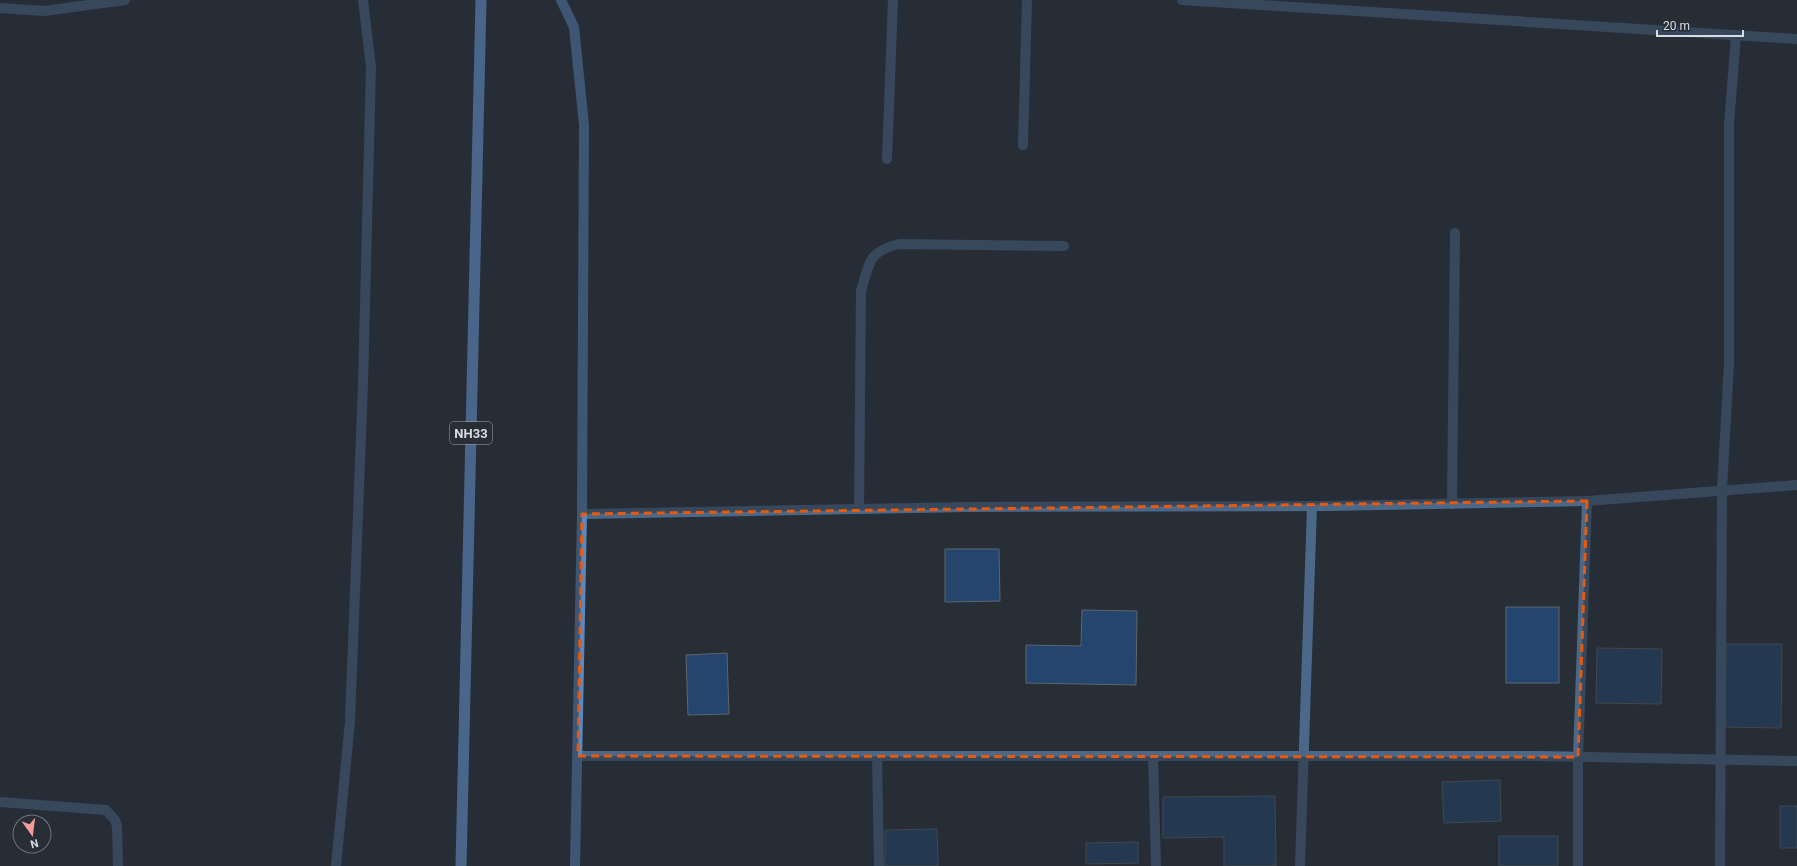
<svg xmlns="http://www.w3.org/2000/svg" width="1797" height="866" font-family="Roboto,sans-serif">
<style>
.building{fill:#23456e;stroke:#5e656e}
.lines{fill:none;stroke-linecap:round;stroke-linejoin:round}
.minor{stroke:#4c6889;stroke-width:10}
.tertiary{stroke:#4c6889;stroke-width:10}
.secondary{stroke:#5b88be;stroke-width:10}
.trunk{stroke:#74acf0;stroke-width:11}
.marked{fill:none;stroke:#e8590c;stroke-width:3;stroke-dasharray:8 5;stroke-linejoin:round}
.labels{text-anchor:middle;dominant-baseline:central;stroke-width:3;stroke-linejoin:round;paint-order:stroke}
.shield{fill:#272e36;stroke:#a2a8ae;stroke-width:1}
.shield-label{font-size:13px;font-weight:bold;fill:#d7dce1}
</style>
<rect width="100%" height="100%" fill="#272e36"/>
<g class="building">
<polygon points="945,549 999,549 1000,601 945,602"/>
<rect x="1506" y="607" width="53" height="76"/>
<polygon points="1082,610 1137,611 1136,685 1026,683 1026,645 1081,646"/>
<polygon points="1726,644 1782,644 1781,728 1725,727"/>
<polygon points="1597,648 1662,649 1661,704 1596,703"/>
<polygon points="727,653 729,714 688,715 686,655"/>
<polygon points="1500,780 1501,821 1444,823 1442,782"/>
<polygon points="1275,796 1276,866 1224,866 1224,837 1163,838 1163,797"/>
<rect x="1780" y="806" width="17" height="42"/>
<polygon points="937,829 938,866 885,866 885,830"/>
<rect x="1499" y="836" width="59" height="30"/>
<polygon points="1138,842 1138,863 1086,864 1086,843"/>
</g>
<g class="lines">
<g class="minor">
<polyline points="0,8 44,11 125,0"/>
<polyline points="1023,145 1027,0"/>
<polyline points="887,159 893,0"/>
<polyline points="1452,504 1455,233"/>
<path d="M859,509L861,291C870,261 868,252 899,244L1064,246"/>
<polyline points="582,514 967,507 1329,506 1587,501 1797,485"/>
<polyline points="578,756 1538,756 1797,761"/>
<polyline points="877,756 879,866"/>
<polyline points="1153,756 1156,866"/>
<polyline points="0,802 106,810 115,820 117,826 118,866"/>
<polyline points="336,866 350,721 363,384 371,67 363,0"/>
<polyline points="1300,866 1312,506"/>
<polyline points="1578,866 1578,757 1587,501"/>
<polyline points="1720,866 1722,490 1729,363 1729,125 1736,35"/>
</g>
<polyline class="tertiary" points="1182,0 1797,39"/>
<polyline class="secondary" points="561,0 574,27 584,125 582,514 575,866"/>
<polyline class="trunk" points="461,866 481,0"/>
</g>
<path d="M0 0H1797V866H0ZM1587,501L1578,757L578,756L582,514Z" fill="#272e36" fill-opacity=".55" fill-rule="evenodd"/>
<path class="marked" d="M1587,501L1578,757L578,756L582,514Z"/>
<g class="labels">
<rect class="shield" x="450" y="422" width="42" height="22" rx="3"/>
<g class="shield-label">
<text x="471" y="433">NH33</text>
</g>
</g>
<g transform="translate(32 834) rotate(166)"><circle r="19" fill="#272e36" stroke="#6d747a"/>
<path d="M0-3L7 15L0 10L-7 15Z" fill="#f59b98"/>
<text y="-6" font-size="11" font-weight="bold" text-anchor="middle" fill="#d7dce1">N</text>
</g>
<path d="M1657 30v6h86v-6" fill="none" stroke="#d7dce1" stroke-width="2"/>
<text x="1663" y="30" font-size="12" fill="#d7dce1" stroke="#272e36" stroke-width="3" paint-order="stroke">20 m</text>
</svg>
